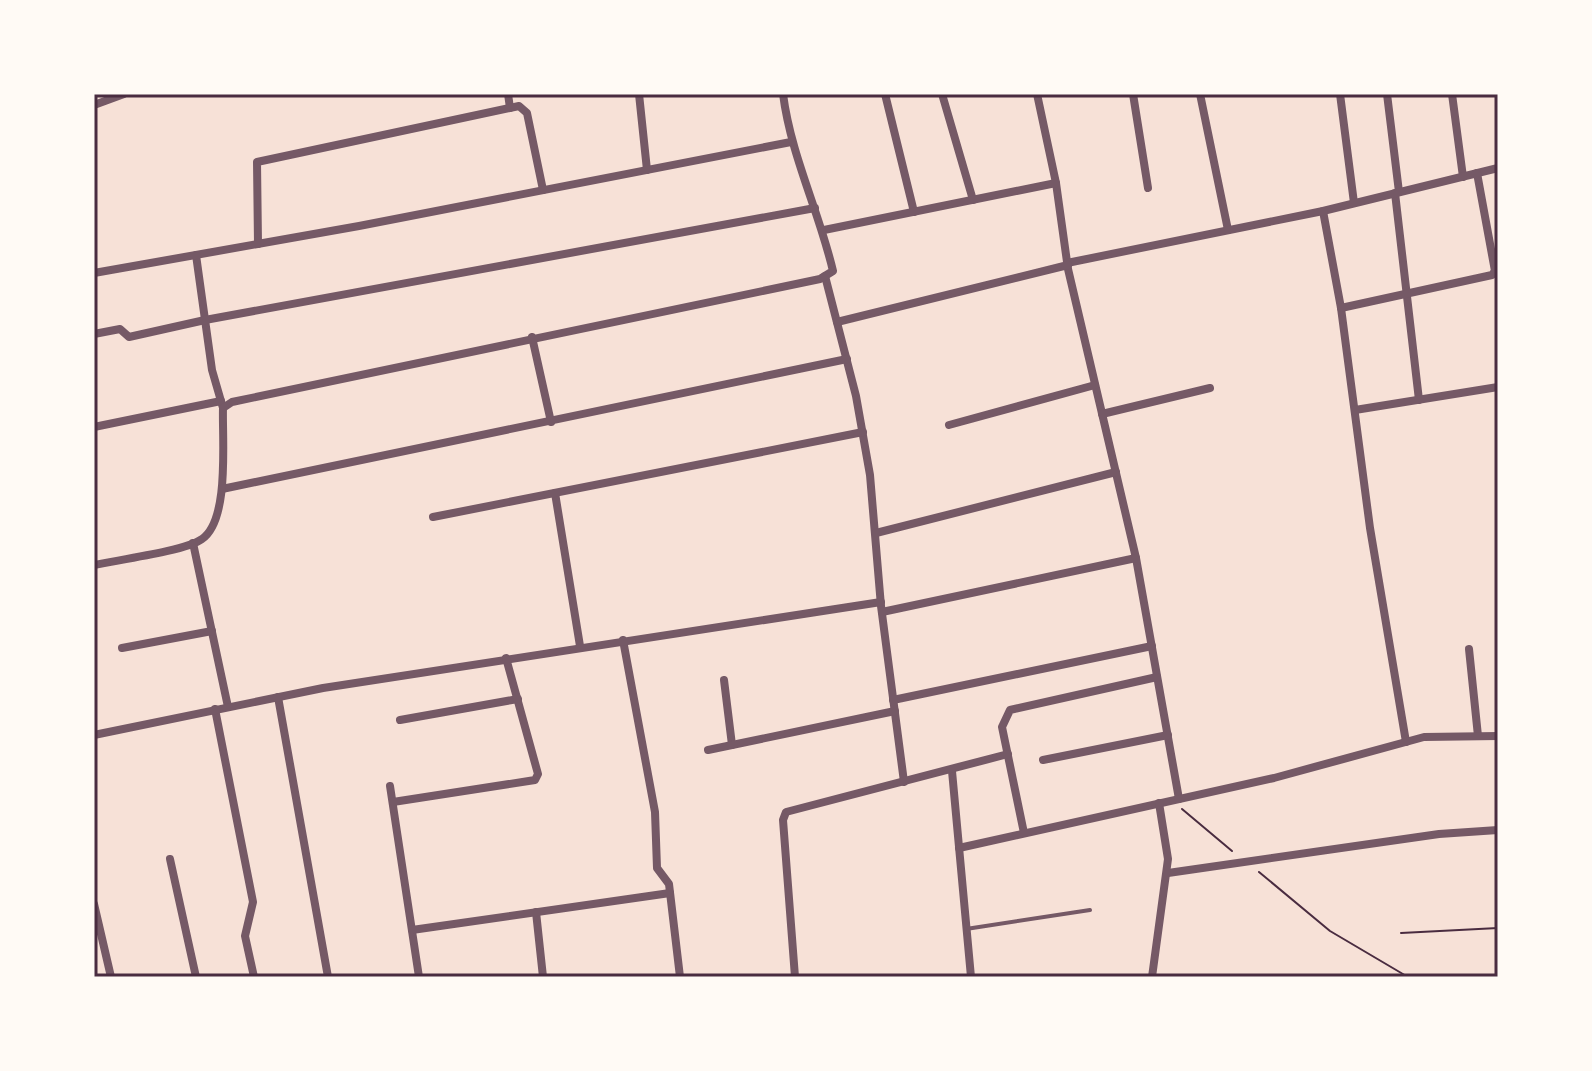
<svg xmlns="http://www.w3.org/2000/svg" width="1592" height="1071" font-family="Arial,sans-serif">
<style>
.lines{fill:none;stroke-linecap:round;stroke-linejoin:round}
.path{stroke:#4a2c40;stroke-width:2}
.service{stroke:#755966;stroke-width:4}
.minor{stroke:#755966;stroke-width:8}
.neatline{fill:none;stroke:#4a2c40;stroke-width:3}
</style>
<rect width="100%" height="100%" fill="#f7e1d7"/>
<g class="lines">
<g class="path">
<polyline points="1182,809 1232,851"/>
<polyline points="1259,872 1330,931 1408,977"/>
<polyline points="1401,933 1498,928"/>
</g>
<polyline class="service" points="966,929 1090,910"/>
<g class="minor">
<polyline points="508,94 510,108"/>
<polyline points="639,94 647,170"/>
<polyline points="885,94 914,212"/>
<polyline points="942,94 973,200"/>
<polyline points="1037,94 1056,183 1068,269 1136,558 1179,799"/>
<polyline points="1133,94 1148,188"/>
<polyline points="1200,94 1228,230"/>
<polyline points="1340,94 1354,203"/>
<polyline points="1387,94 1399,192"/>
<polyline points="1452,94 1463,177"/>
<polyline points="94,105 124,94"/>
<polyline points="1395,193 1419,400"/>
<polyline points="1323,211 1341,308 1370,528 1406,742"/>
<polyline points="824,230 1056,183"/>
<polyline points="258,244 257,162 519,106 527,113 543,190"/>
<polyline points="196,255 212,370 223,408"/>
<polyline points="1067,263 1323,211 1498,168"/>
<polyline points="94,273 359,226 791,142"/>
<polyline points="825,276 856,396 870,475 881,606 904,782"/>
<polyline points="1341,308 1492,275 1495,271 1477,173"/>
<polyline points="837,322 1068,265"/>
<polyline points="94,334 120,329 129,337 205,320 815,208"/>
<polyline points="532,337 551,422"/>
<polyline points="1355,410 1498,387"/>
<polyline points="1102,414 1210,388"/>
<polyline points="949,425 1095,385"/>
<polyline points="94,427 221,401"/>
<polyline points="222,489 847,359"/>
<polyline points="555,493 580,646"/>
<polyline points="433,517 863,432"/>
<polyline points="876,533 1116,472"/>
<polyline points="193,543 228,707"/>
<path d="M94,565C117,560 186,551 202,539C230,520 222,439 223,408L232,402L820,279L833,271C819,211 791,156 783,94"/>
<polyline points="882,612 1136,558"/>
<polyline points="623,640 655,812 657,868 669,884 680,977"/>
<polyline points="122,648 212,631"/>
<polyline points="1469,649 1478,736"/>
<polyline points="724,680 732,745"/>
<polyline points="278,697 328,977"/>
<polyline points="893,700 1152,646"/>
<polyline points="215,709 253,902 245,936 254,977"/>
<polyline points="400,720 518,699"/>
<polyline points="94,735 323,688 881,602"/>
<polyline points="708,750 895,711"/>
<polyline points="1043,760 1168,735"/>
<polyline points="952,771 971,977"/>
<polyline points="390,786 419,977"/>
<polyline points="393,802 535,780 538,774 506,658"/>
<polyline points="1024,833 1002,727 1010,710 1157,677"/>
<polyline points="959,848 1274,778 1424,737 1498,736"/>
<polyline points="170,859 196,977"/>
<polyline points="1168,873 1439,834 1498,830"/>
<polyline points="94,904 111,977"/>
<polyline points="536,912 543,977"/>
<polyline points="412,930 670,893"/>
<polyline points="795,977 783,820 786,812 1008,754"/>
<polyline points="1152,977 1168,859 1159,803"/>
</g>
</g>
<rect width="1592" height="1071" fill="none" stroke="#fffaf5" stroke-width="192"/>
<rect x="96" y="96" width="1400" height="879" class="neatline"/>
</svg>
